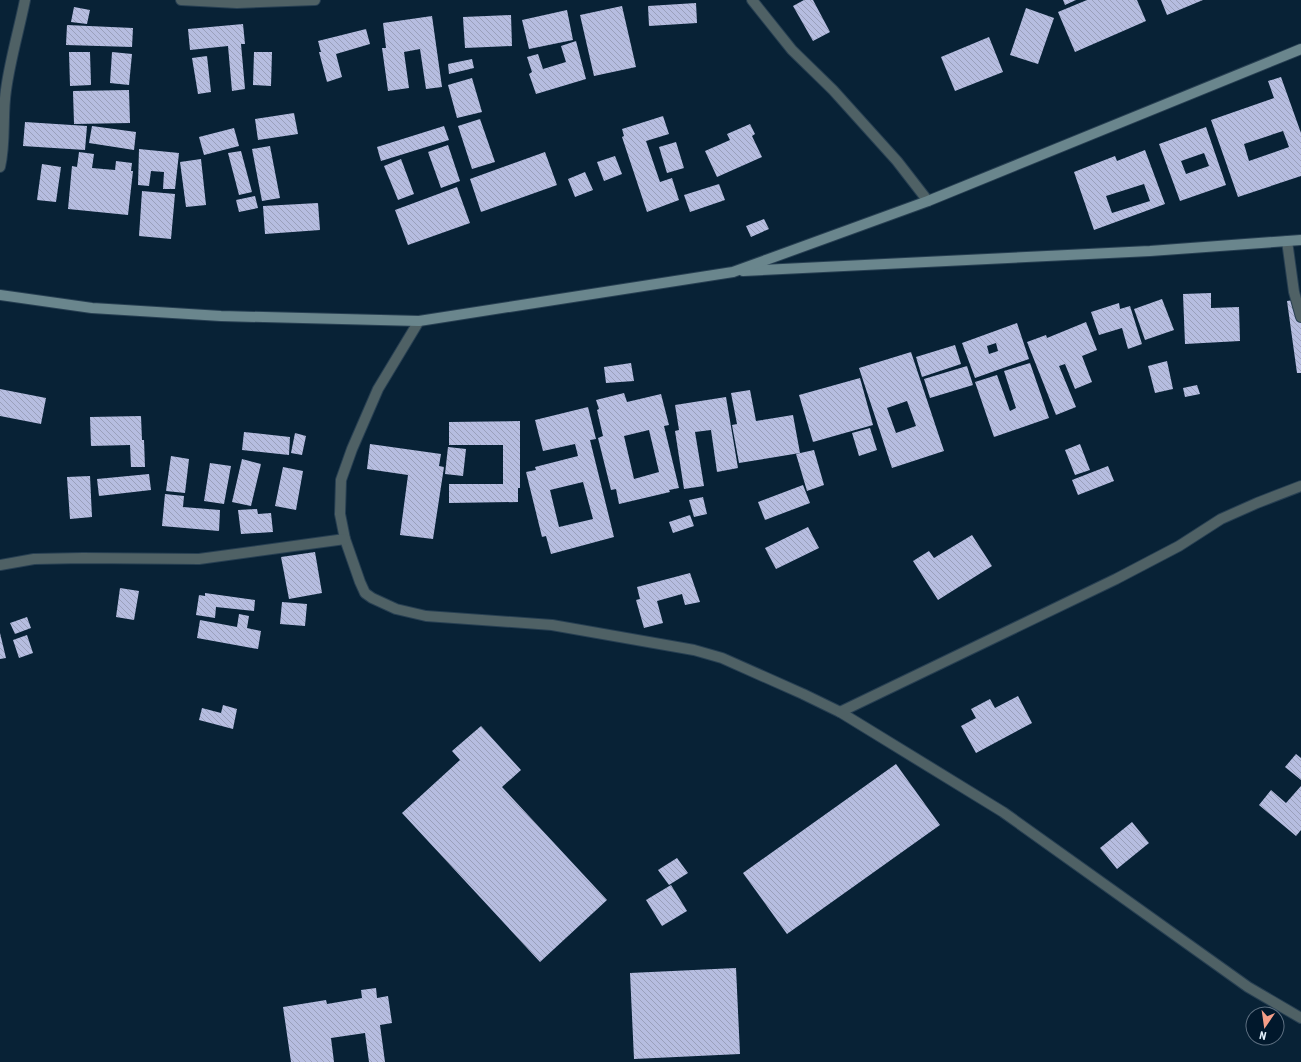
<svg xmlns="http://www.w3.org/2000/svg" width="1301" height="1062" font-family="'Roboto Condensed',sans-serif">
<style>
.building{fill:url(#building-back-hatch);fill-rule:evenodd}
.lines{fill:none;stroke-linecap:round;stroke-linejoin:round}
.minor-casing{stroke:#273f52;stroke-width:12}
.secondary-casing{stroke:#273f52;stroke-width:12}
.minor{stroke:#4f6165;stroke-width:10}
.secondary{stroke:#6a868d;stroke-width:10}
</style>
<defs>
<pattern id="building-back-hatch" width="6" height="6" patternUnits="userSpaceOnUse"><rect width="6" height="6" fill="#b6bde0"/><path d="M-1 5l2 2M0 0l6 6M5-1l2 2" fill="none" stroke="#9aa0bb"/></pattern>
</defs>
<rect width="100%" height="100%" fill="#082236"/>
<g class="building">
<polygon points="804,0 813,0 830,32 813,41 793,6"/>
<polygon points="1063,0 1076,0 1065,5"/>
<polygon points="1087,0 1137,0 1146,21 1075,52 1058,12"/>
<polygon points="1161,0 1203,0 1167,15"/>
<polygon points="696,3 697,23 649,26 648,6"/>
<polygon points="622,6 636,67 594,76 580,15"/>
<polygon points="74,7 90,10 87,24 71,22"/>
<polygon points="1026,8 1054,18 1038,64 1010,55"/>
<polygon points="567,10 573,40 529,49 522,20"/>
<polygon points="511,15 512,46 465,48 463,17"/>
<polygon points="432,16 442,87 426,89 420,49 404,52 409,88 388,91 382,48 386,48 383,23"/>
<polygon points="243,24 245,44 241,44 245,89 232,91 228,46 190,50 188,29"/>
<polygon points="67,25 133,28 132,47 66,45"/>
<polygon points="366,29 370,44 336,54 342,77 327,82 319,52 321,52 318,41"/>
<polygon points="989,37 1003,72 955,91 941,57"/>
<polygon points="576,41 586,79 536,94 529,74 532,72 527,57 538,54 543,69 566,62 561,46"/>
<polygon points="69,52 90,52 91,85 70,86"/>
<polygon points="112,52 132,54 129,85 110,83"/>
<polygon points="254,52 272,52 271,86 253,85"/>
<polygon points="207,56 211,92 198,94 192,58"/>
<polygon points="472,59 474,68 449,74 448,64"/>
<path d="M1281,77L1301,133V176L1238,197L1211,120L1274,98L1268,81ZM1283,131L1289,147L1249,161L1244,144Z"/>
<polygon points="472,78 482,112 457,118 448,85"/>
<polygon points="129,90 130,123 74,124 73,91"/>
<polygon points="294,113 298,134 258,140 255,119"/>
<polygon points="663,116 669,134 646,141 660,182 672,178 679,200 647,212 622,137 624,136 622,129"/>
<polygon points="480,119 495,162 472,169 458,126"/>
<polygon points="25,122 87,126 85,150 23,146"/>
<polygon points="750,124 755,134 752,136 762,157 717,177 705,151 730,140 727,134"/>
<polygon points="92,126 136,132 134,150 89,143"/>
<polygon points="444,126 449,140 381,161 377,147"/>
<path d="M1206,127L1226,185L1180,201L1159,144ZM1204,153L1209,166L1186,174L1181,161Z"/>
<polygon points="234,128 239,146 204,155 199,137"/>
<polygon points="676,142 684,168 667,173 659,147"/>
<polygon points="448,145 460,181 441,188 428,152"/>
<polygon points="270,146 280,198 262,201 252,149"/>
<polygon points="139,149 179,153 175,189 163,189 164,172 151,171 149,186 138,185"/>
<path d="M1145,150L1165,204L1094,230L1074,172L1115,156L1117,161ZM1144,184L1150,201L1112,213L1106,196Z"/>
<polygon points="241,151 252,192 239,195 228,153"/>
<polygon points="79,152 94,154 92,168 115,170 116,161 132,163 131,171 133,171 128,215 68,209 72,166 77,167"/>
<polygon points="545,152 557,185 481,212 470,179"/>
<polygon points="615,156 622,174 604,181 597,162"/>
<polygon points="201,159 206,205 186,207 180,162"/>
<polygon points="401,159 414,194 398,200 384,166"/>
<polygon points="42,164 61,167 56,202 37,200"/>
<polygon points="585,172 593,190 575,197 568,179"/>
<polygon points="719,184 725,200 690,212 684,195"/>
<polygon points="457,187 470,223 408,245 395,210"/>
<polygon points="142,191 175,194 171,239 139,236"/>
<polygon points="255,196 258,208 239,212 236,200"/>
<polygon points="318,203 320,230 265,234 263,206"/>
<polygon points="764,219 769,229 751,237 746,226"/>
<polygon points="1211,293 1211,308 1239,307 1240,341 1185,344 1183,294"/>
<polygon points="1162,299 1174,330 1145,340 1134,309"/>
<polygon points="1301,299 1301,373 1297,373 1287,301"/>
<polygon points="1119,303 1120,309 1130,306 1142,344 1128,349 1122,328 1099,335 1091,312"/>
<polygon points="1086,322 1097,350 1082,356 1092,382 1075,389 1065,364 1059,366 1076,407 1056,415 1027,342 1046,335 1047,338"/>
<path d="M1017,323L1029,359L975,378L962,343ZM996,343L998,351L989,354L987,346Z"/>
<polygon points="955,345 961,364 922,377 916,357"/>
<path d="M911,352L944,451L892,468L859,368ZM907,401L916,426L896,433L887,408Z"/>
<polygon points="1167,361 1173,389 1155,393 1148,366"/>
<polygon points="631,363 634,381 606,383 604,367"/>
<polygon points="1030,363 1049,418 994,437 975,382 997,375 1010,411 1016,408 1004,371"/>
<polygon points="967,366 973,385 930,398 924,379"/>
<polygon points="860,378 873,425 813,442 799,395"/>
<polygon points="1197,385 1200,394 1185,397 1183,388"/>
<polygon points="0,389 46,398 41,424 0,416"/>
<polygon points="750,390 756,421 793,415 800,453 739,463 732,425 737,424 731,393"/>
<path d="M624,393L627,402L661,394L669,425L664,426L679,488L669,490L670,492L619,504L616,489L611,490L598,438L603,436L597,410L599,409L596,400ZM649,430L659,472L634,479L624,436Z"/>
<polygon points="726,397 738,468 717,472 711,430 695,432 704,486 684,489 675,431 679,430 675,405"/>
<path d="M588,407L596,439L590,440L614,537L551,554L546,536L542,537L526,472L536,470L535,467L578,456L575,444L543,451L535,420ZM583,482L593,519L559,527L550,490Z"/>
<polygon points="141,416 142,440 144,440 145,467 131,467 130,445 91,446 90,417"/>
<polygon points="520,421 520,488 518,488 518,502 449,503 449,484 503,484 503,445 449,445 449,422"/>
<polygon points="870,428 877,450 859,456 852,433"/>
<polygon points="244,432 290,437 289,455 242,450"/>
<polygon points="295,433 306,436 302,455 291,453"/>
<polygon points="370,444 441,454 439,466 444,467 433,539 400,535 408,475 367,469"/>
<polygon points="1080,444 1090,470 1075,475 1065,450"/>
<polygon points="448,447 466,449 463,476 445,474"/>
<polygon points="814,450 824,485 807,491 796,454"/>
<polygon points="171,456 189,459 185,493 166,491"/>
<polygon points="242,459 261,464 251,506 232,502"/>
<polygon points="210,463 231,466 224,504 204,501"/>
<polygon points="1108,466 1114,481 1078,495 1072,480"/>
<polygon points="283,467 303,471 296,510 275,506"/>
<polygon points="149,474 151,490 99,496 97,479"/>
<polygon points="90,476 92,517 70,519 67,477"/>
<polygon points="803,485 810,503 765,520 758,502"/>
<polygon points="165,494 184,496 183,507 220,510 219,531 162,526"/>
<polygon points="703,497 707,514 694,517 689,500"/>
<polygon points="257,509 258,514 271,513 273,532 241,534 238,510"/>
<polygon points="690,515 694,526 673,533 669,522"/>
<polygon points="808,527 819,548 776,569 765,548"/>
<polygon points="972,535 992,566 938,600 913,561 929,551 934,558"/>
<polygon points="315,552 322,593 289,599 281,557"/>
<polygon points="690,573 700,602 685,605 682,594 657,601 663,623 644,628 636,600 640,599 637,587"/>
<polygon points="120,588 139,591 134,620 116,617"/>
<polygon points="205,593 255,600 254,611 216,607 215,618 196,615 199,595 205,596"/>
<polygon points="282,602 307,604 305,626 280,624"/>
<polygon points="239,614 249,616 247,628 261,631 258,649 197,638 200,620 237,627"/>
<polygon points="27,617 31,628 15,634 10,623"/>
<polygon points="0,633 6,658 0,659"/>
<polygon points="27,635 33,653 19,658 13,640"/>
<polygon points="1018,696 1032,723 976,753 961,726 976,718 971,709 990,699 995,708"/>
<polygon points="223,705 237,709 233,729 199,720 202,708 221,713"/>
<polygon points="481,726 521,770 502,787 607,900 540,962 402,813 460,760 452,751"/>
<polygon points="1296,754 1301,758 1301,780 1285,767"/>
<polygon points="896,764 940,825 787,934 743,873"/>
<polygon points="1301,786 1301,830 1296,836 1259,805 1271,790 1286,803"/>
<polygon points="1132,822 1149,843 1117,869 1100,848"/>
<polygon points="677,858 688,873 669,885 658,870"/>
<polygon points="671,885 687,911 662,926 646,900"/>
<polygon points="736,968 740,1054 634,1059 630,973"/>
<polygon points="376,988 377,998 388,996 392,1023 380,1025 385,1062 369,1062 365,1033 331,1038 334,1062 291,1062 283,1007 326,1000 327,1004 362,998 361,990"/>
</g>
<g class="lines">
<g class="minor-casing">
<g id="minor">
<polyline points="181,0 237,3 315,0"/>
<polyline points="752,0 792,50 833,90 897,161 928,201"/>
<path d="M0,167C6,141 2,116 6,90C10,60 19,30 25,0"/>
<polyline points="1287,241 1294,292 1301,317"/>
<polyline points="419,321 378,389 352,449 341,480 340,514 345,539 360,582 365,593 372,598 396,609 426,616 552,625 694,650 722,658 803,694 840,712 1003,812 1248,987 1301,1018"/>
<polyline points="0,565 34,559 83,558 199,559 345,539"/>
<polyline points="840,712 1116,579 1179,546 1221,519 1257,503 1301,486"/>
</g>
</g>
<g class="secondary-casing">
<g id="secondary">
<polyline points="743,271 1150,251 1301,240"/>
<polyline points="0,295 92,308 221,316 419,321 733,272 928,201 1301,49"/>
</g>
</g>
<use href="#minor" class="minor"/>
<use href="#secondary" class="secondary"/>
</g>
<g transform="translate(1265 1026) rotate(193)"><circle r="19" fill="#01182c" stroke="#5d6f80"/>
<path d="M0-3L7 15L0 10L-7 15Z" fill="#f49e88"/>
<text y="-6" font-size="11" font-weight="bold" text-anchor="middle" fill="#e6f2fd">N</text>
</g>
</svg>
